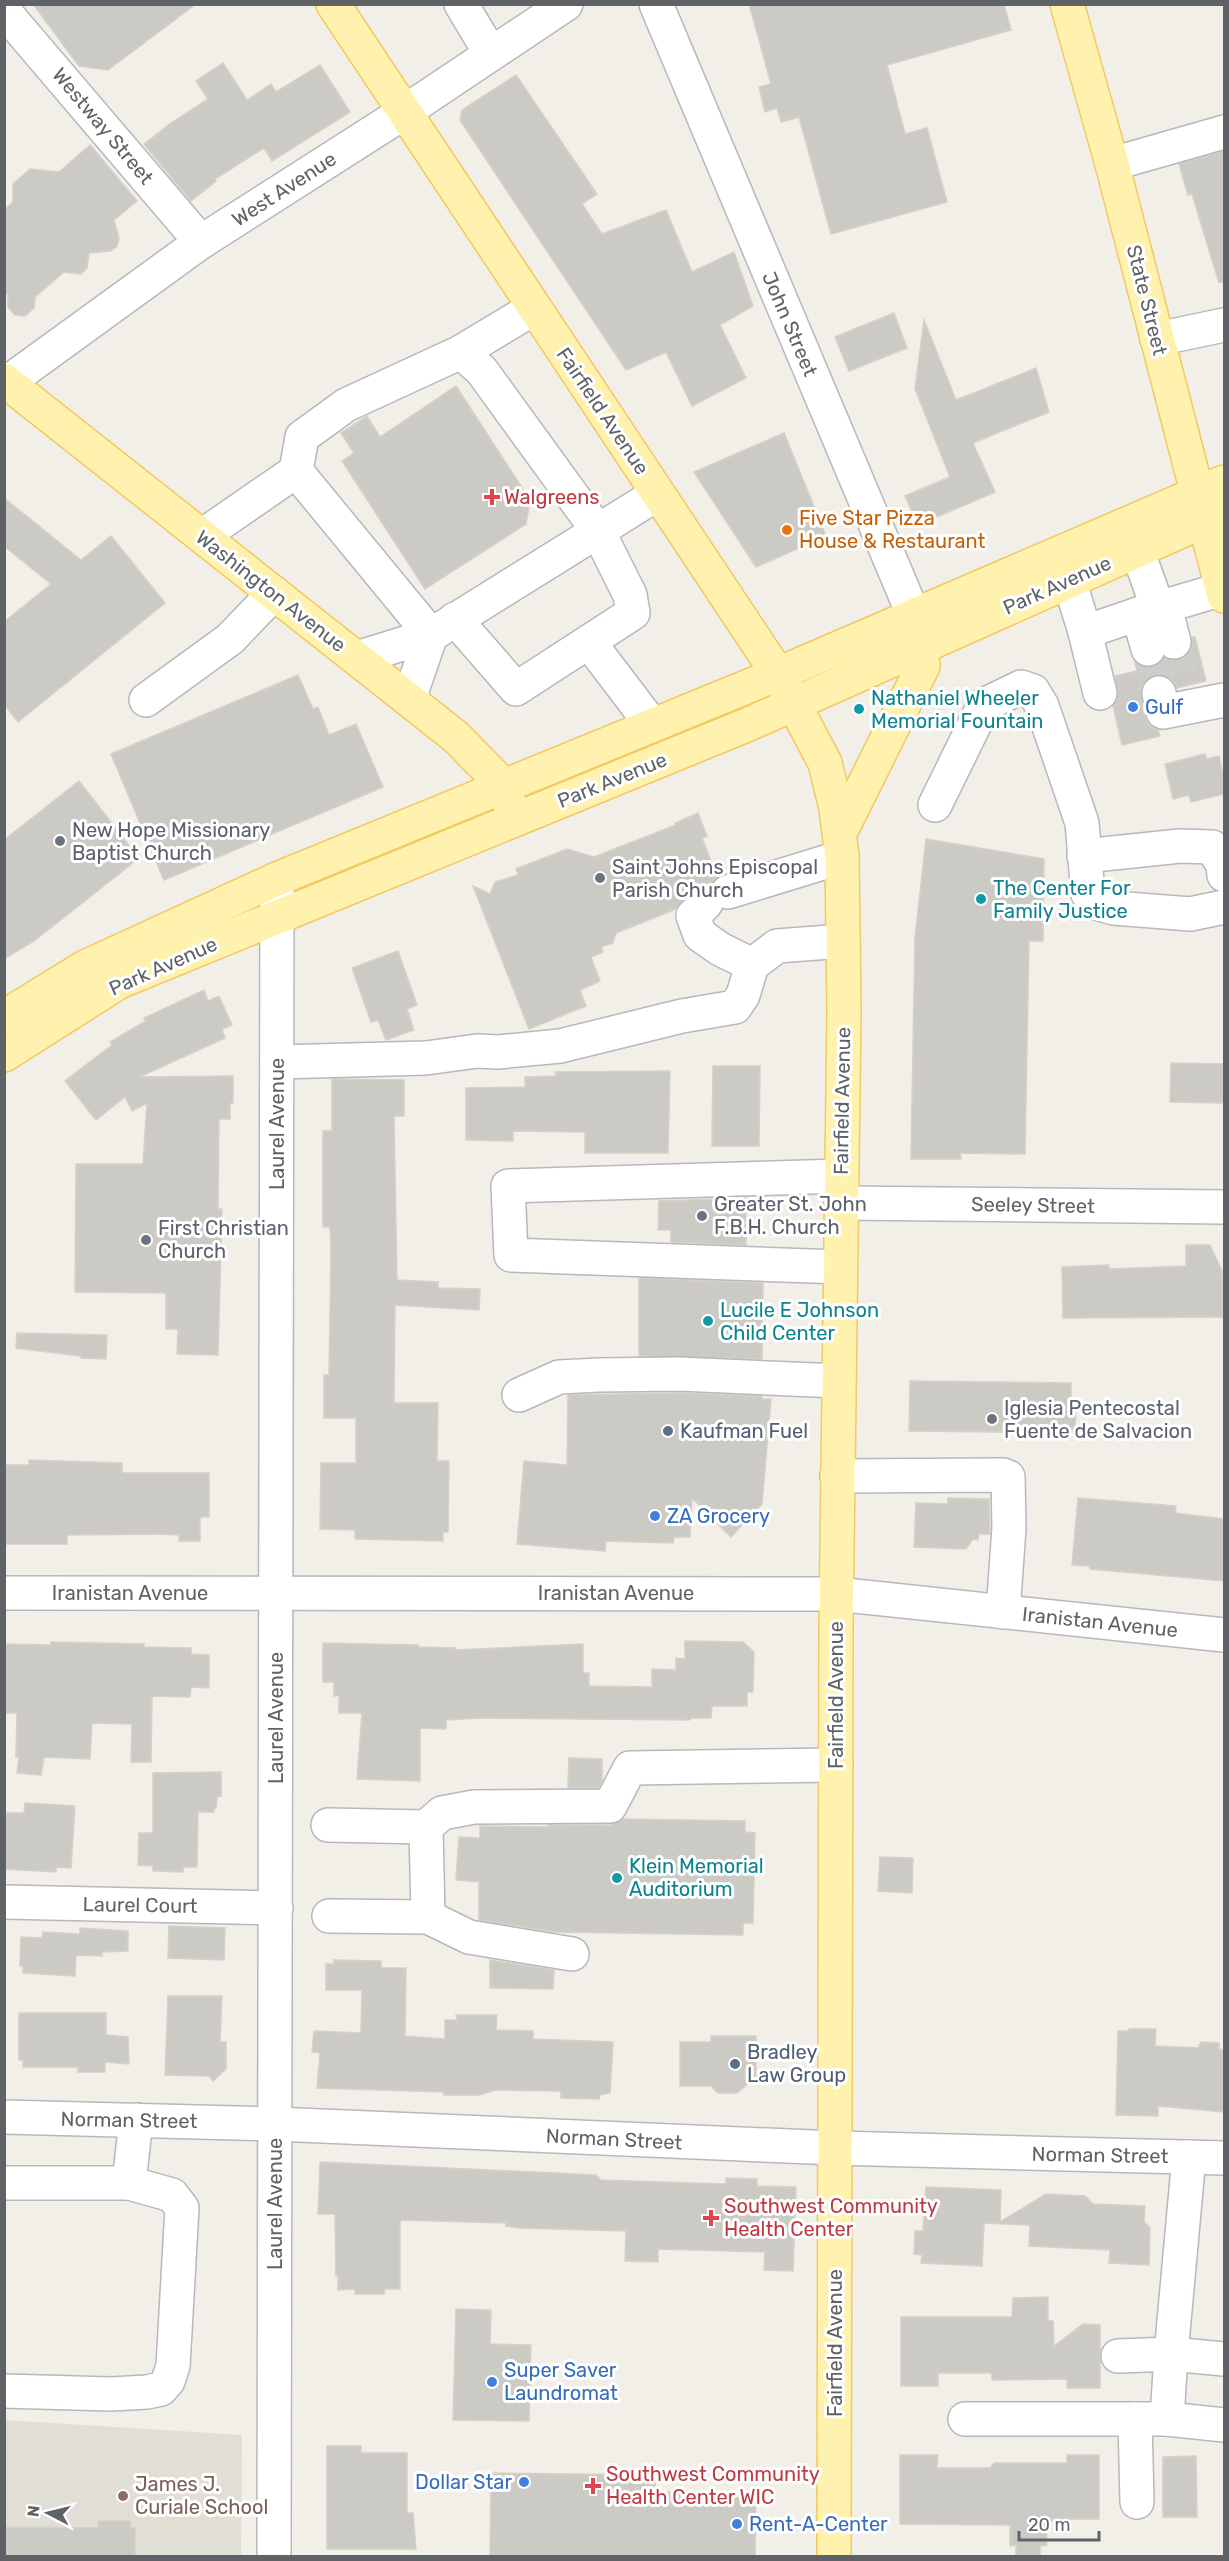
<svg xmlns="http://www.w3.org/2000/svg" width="1229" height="2561" font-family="Rubik,sans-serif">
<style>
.education{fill:#e1ded6}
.building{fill:#cccac5;stroke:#d6d1c6;stroke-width:1.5}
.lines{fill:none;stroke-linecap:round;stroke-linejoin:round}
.minor-tunnel{stroke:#ccccc8;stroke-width:33;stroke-dasharray:33 16;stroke-linecap:butt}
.minor-casing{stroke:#b5b8bc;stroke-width:36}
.major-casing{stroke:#f2c960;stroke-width:36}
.minor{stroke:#fff;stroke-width:33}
.major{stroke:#fff2af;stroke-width:33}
.health-dot{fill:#e0444e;stroke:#fff;stroke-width:2}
.food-dot{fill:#e8710a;stroke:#fff;stroke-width:2}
.shop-dot{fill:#3f7fe0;stroke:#fff;stroke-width:2}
.culture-dot{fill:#0f9aa8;stroke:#fff;stroke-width:2}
.worship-dot{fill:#6b7280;stroke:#fff;stroke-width:2}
.service-dot{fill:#5c6f8a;stroke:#fff;stroke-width:2}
.education-dot{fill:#8d6e63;stroke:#fff;stroke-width:2}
.labels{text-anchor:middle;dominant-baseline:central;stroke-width:6;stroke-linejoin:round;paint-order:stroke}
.street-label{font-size:20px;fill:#5f6368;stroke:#fff}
.health-label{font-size:20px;fill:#be3a42;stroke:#fff;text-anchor:start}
.food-label{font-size:20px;fill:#c56008;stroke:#fff;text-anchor:start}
.culture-label{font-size:20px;fill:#0d838f;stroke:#fff;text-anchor:start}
.shop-label{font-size:20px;fill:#366cbe;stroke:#fff;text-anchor:start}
.worship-label{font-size:20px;fill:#5b616d;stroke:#fff;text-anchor:start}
.service-label{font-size:20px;fill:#4e5e75;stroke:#fff;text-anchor:start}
.education-label{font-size:20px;fill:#785e54;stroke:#fff;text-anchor:start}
</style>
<rect width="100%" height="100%" fill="#f1efe8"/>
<polygon class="education" points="4,2420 242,2435 241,2556 5,2556"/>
<g class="building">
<polygon points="33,4 196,4 108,70 79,66"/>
<polygon points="749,4 1004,4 1011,30 887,65 905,134 927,128 947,202 831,234 799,117 781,122 777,108 765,112 759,87 771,84"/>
<polygon points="223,63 247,100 271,84 276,92 320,65 350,112 272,161 264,148 215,179 216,181 191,201 144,144 171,123 208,99 196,81"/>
<polygon points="516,75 597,194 582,204 602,234 666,210 692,272 734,252 753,306 720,325 746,378 692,406 666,352 626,370 460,120 462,110"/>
<polygon points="90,145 137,201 114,220 119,238 117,246 111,251 89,253 87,268 81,274 64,272 35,297 34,308 25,316 15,315 8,307 8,295 4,291 4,210 13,202 13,184 30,169 59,172"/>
<polygon points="1224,151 1224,282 1219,283 1192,194 1188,195 1179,164"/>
<polygon points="894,313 907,348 849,371 835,337"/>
<polygon points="924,320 956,400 1036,368 1049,412 973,443 995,492 918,525 905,496 950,477 915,389"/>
<polygon points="456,386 530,500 526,524 425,589 342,461 354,453 341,433 367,416 380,437"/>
<polygon points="784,433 826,536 756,567 694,472"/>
<polygon points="4,498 81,560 111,536 165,603 18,722 4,704 4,622 51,584 4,546"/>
<polygon points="1192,637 1195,637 1206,681 1177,688 1173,680 1164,675 1156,675 1147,679 1141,688 1145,716 1149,725 1158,730 1160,736 1122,745 1113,706 1118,698 1115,676 1154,667 1164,657 1169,660 1179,660 1187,655 1192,648"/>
<polygon points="298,675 313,709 318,707 329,735 356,724 383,787 164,880 111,754"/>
<polygon points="1205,754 1207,759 1219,756 1224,779 1224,794 1191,802 1189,795 1173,799 1165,764"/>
<polygon points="79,781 139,858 34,941 4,959 4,840"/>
<polygon points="698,813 707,836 702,838 717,877 711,885 702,885 693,890 676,909 616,933 613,943 601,947 603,952 591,957 600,981 580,990 586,1006 529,1029 473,886 490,894 495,882 518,875 516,869 567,849 594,857 676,825 675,823"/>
<polygon points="926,839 1044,859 1043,941 1029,941 1025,1154 960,1153 961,1159 911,1159 915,937"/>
<polygon points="398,951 417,1005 407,1009 414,1030 386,1040 378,1020 371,1022 352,968"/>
<polygon points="204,990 208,1001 219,996 232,1025 222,1029 225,1038 139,1077 233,1076 233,1103 230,1103 230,1119 219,1119 218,1209 222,1209 218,1355 177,1354 178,1329 166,1329 166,1293 75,1292 76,1164 143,1164 147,1103 132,1111 125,1097 96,1120 65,1081 112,1045 110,1042 146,1021 144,1018"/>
<polygon points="1171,1063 1224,1064 1224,1103 1170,1102"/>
<polygon points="713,1066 760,1066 759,1146 712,1146"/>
<polygon points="670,1071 668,1153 585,1153 585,1132 513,1131 513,1141 466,1140 466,1088 525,1087 525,1077 556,1076 555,1072"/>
<polygon points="332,1079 404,1080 404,1116 394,1116 397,1280 438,1282 438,1288 480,1289 479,1310 395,1305 394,1403 438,1403 437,1461 449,1461 448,1532 443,1532 443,1541 355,1539 355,1530 320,1529 321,1463 356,1463 356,1418 324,1418 324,1375 329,1375 331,1252 330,1227 323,1227 323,1131 332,1131"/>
<polygon points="746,1198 746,1245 671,1242 671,1230 658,1230 659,1201"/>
<polygon points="1186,1245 1210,1245 1222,1271 1223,1317 1063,1318 1062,1267 1109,1265 1109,1269 1186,1266"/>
<polygon points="639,1278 763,1283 762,1359 639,1356"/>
<polygon points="17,1333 107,1335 106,1359 81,1358 81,1356 16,1348"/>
<polygon points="910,1381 1071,1383 1071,1406 1076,1406 1075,1433 909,1431"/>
<polygon points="679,1393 762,1396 762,1399 771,1399 762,1504 731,1537 692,1498 690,1537 674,1537 673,1543 606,1541 605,1551 517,1544 524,1461 567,1465 568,1395"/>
<polygon points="29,1460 122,1463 122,1473 209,1473 209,1517 200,1517 200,1541 179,1541 179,1535 159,1534 67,1535 67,1544 4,1544 4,1465 29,1465"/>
<polygon points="948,1498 989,1499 990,1534 979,1534 978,1540 973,1539 966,1549 914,1547 916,1503 947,1504"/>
<polygon points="1078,1498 1176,1506 1175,1513 1224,1519 1224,1581 1090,1569 1089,1566 1072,1565"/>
<polygon points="685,1641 743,1642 754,1652 753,1692 747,1692 747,1706 712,1706 711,1718 692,1718 689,1720 479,1718 446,1720 446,1729 420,1728 420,1781 357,1779 362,1713 339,1713 339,1695 334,1696 334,1682 323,1682 323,1643 418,1645 419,1647 456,1648 456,1650 583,1644 583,1673 589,1673 589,1686 652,1687 652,1669 676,1670 676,1658 685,1659"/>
<polygon points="51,1642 144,1644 144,1647 191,1648 191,1654 209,1655 209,1688 191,1687 190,1697 152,1696 151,1762 131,1762 132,1724 92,1723 90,1759 44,1757 41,1775 17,1773 19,1757 16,1757 17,1713 4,1713 4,1644 50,1645"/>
<polygon points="569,1758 602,1759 602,1781 599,1787 568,1788"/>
<polygon points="221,1772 221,1796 217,1797 216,1808 214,1808 214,1812 198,1812 197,1867 183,1867 183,1872 153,1871 153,1866 138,1865 139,1833 153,1833 153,1773"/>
<polygon points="25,1803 75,1806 71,1868 56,1867 56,1872 4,1869 4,1813 24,1813"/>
<polygon points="623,1819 745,1821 745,1832 755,1833 753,1923 743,1923 743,1935 555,1932 479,1920 479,1882 456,1880 459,1837 480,1838 480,1826 548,1827 548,1825 610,1825"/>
<polygon points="880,1857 913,1858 912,1893 878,1891"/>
<polygon points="169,1926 225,1928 224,1960 168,1958"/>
<polygon points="80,1928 128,1931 128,1951 102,1952 102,1956 76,1955 75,1976 23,1973 23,1966 20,1966 21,1937 42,1938 43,1932 80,1934"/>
<polygon points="334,1960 381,1961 381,1968 406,1968 405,2036 445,2039 445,2020 457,2020 456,2015 497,2015 496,2030 533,2031 533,2039 613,2042 610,2093 600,2095 599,2099 561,2098 561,2091 496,2090 479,2095 444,2095 444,2092 317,2088 320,2053 312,2052 314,2031 361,2033 362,1990 326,1990 326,1964 334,1964"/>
<polygon points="490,1960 554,1970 553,1989 490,1988"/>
<polygon points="168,1996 222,1996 220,2042 226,2042 226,2069 213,2081 209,2076 165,2075"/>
<polygon points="19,2013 106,2013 106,2035 128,2037 129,2064 105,2062 105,2072 78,2072 78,2067 23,2067 23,2060 19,2060"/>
<polygon points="1129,2029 1156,2029 1155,2046 1198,2048 1201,2042 1219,2043 1219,2049 1224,2050 1224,2112 1158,2106 1158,2116 1116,2115 1118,2031 1129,2031"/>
<polygon points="711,2036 756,2036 756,2077 737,2093 718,2093 711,2086 680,2086 680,2042 711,2042"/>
<polygon points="320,2162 596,2175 601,2180 726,2184 726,2178 757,2179 757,2186 796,2187 793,2271 764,2270 765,2252 658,2249 658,2262 625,2261 626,2231 520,2228 506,2226 506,2223 400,2220 400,2289 385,2289 384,2294 355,2294 355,2289 338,2290 338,2276 336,2276 335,2214 318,2214"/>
<polygon points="926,2187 1001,2190 1000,2222 1046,2194 1085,2196 1093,2204 1145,2206 1144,2221 1150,2228 1149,2265 1109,2263 1110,2250 1029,2246 1030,2225 984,2223 982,2266 921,2263 922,2255 914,2254 915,2231 923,2231"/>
<polygon points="1048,2297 1048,2321 1053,2321 1054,2346 1083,2324 1100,2325 1100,2388 1067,2388 1067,2379 992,2380 992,2373 938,2373 938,2386 901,2386 901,2317 1012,2317 1013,2298"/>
<polygon points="456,2309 491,2310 490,2344 531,2345 529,2421 453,2420"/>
<polygon points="327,2446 361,2446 361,2453 407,2453 407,2513 413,2513 416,2549 327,2549"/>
<polygon points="900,2455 938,2455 937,2468 990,2468 994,2463 1067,2463 1067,2455 1099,2455 1099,2519 1052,2519 1052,2521 1046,2521 1047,2545 1040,2546 1040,2556 1016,2556 1016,2545 1010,2546 1010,2525 900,2524"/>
<polygon points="1196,2456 1197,2517 1163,2517 1163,2457"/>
<polygon points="491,2473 656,2475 655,2492 756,2493 755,2556 490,2556"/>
<polygon points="98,2521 130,2521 130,2528 135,2528 135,2556 4,2556 4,2527 98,2528"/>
</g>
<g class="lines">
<g class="minor-tunnel">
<polyline points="1174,642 1183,686"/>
<polyline points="1148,649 1159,693"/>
</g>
<g class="minor-casing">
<g id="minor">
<polyline points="461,4 491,54"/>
<polyline points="656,4 914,616"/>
<polyline points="4,11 201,242"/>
<polyline points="1112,164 1224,132"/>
<polyline points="1157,339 1224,325"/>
<polyline points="8,382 201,242 403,113 566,4"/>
<polyline points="296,471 431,635"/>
<polyline points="202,536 296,471 302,437 346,405 461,352 534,308"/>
<polyline points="1137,550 1158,608"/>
<polyline points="1069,580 1085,632 1138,614 1148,649"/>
<polyline points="1165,606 1174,642"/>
<polyline points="1138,614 1223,589"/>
<polyline points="455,619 516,689 633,613 630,595 598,531 657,494"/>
<polyline points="1085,632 1100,693"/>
<polyline points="589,642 652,725"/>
<polyline points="357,658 431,635 598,531 482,371 461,352"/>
<polyline points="1159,693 1163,712 1224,700"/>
<polyline points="409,699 431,635"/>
<polyline points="146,700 230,639 274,593"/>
<polyline points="935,805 984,705 1021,687 1033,691 1042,706 1082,823 1088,894 1096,903 1114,908 1190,914 1224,907"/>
<polyline points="1084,856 1180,846 1212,847 1223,865 1224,875"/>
<polyline points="728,892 842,857"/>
<polyline points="706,903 693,916 700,935 720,949 752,965"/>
<polyline points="277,1062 426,1058 477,1051 498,1052 560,1046 682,1016 735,1007 743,995 752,965 777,946 843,941"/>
<polyline points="841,1203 1224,1207"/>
<polyline points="840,1267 511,1255 508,1186 841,1176"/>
<polyline points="519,1395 559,1377 599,1375 679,1374 838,1381"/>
<polyline points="837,1476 1003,1475 1008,1477 1009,1528 1003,1612"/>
<polyline points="4,1593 836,1594 1224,1635"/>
<polyline points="328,1825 426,1827"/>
<polyline points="4,1902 276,1908"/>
<polyline points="329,1916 428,1917 469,1937 572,1954"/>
<polyline points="428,1917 426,1827 442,1813 474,1807 610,1806 630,1768 836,1765"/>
<polyline points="4,2117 275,2124 835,2148 1224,2158"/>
<polyline points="4,2183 129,2183 172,2195 182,2208 173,2366 168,2381 161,2389 147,2392 111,2394 4,2391"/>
<polyline points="129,2183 136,2120"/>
<polyline points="1118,2356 1171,2354 1224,2359"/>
<polyline points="965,2419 1167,2419 1171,2354 1189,2157"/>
<polyline points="1135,2419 1137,2502"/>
<polyline points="1167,2419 1224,2425"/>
<polyline points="274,2556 277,879"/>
</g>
</g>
<g class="major-casing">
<g id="major">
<polyline points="333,4 778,674 825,763 836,808 842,857 844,1011 836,1626 834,2556"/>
<polyline points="1067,4 1112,164 1224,596"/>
<polyline points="4,380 456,737 503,785 509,802"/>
<polyline points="840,833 923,666 921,646 917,627"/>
<polyline points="4,1017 85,967 277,879 778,674 1224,482"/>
<polyline points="4,1055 119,982 749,724 1224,512"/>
</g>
</g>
<use href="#minor" class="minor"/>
<use href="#major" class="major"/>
</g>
<g class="health-dot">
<path d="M489 488h6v6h6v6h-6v6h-6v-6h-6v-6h6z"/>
<path d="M708 2209h6v6h6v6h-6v6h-6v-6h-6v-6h6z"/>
<path d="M590 2477h6v6h6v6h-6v6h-6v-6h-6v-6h6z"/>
</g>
<circle class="food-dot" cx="787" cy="530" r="6"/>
<g class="shop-dot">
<circle cx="1133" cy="707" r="6"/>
<circle cx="655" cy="1516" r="6"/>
<circle cx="492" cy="2382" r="6"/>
<circle cx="524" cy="2482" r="6"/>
<circle cx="737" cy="2524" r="6"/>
</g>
<g class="culture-dot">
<circle cx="859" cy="709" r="6"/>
<circle cx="981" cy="899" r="6"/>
<circle cx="708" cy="1321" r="6"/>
<circle cx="617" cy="1878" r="6"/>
</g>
<g class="worship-dot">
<circle cx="60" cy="841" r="6"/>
<circle cx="600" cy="878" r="6"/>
<circle cx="702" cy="1216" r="6"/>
<circle cx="146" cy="1240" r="6"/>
<circle cx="992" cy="1419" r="6"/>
</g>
<g class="service-dot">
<circle cx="668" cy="1431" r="6"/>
<circle cx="735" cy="2064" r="6"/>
</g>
<circle class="education-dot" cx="123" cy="2496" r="6"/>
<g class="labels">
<g class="street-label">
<text transform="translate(103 126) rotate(50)">Westway Street</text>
<text transform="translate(284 189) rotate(-33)">West Avenue</text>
<text transform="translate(1147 300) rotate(76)">State Street</text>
<text transform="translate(790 324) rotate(67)">John Street</text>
<text transform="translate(603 411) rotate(56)">Fairfield Avenue</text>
<text transform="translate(1057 585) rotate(-24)">Park Avenue</text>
<text transform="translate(271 591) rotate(38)">Washington Avenue</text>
<text transform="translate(612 780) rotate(-22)">Park Avenue</text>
<text transform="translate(163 966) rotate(-24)">Park Avenue</text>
<text transform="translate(842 1101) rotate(-89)">Fairfield Avenue</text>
<text transform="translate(277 1124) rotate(-90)">Laurel Avenue</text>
<text transform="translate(1033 1205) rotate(1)">Seeley Street</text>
<text x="130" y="1593">Iranistan Avenue</text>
<text x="616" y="1593">Iranistan Avenue</text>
<text transform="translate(1100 1622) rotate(6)">Iranistan Avenue</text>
<text transform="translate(836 1695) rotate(-90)">Fairfield Avenue</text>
<text transform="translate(276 1718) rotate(-90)">Laurel Avenue</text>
<text transform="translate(140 1905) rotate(1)">Laurel Court</text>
<text transform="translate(129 2120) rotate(1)">Norman Street</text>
<text transform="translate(614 2139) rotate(3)">Norman Street</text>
<text transform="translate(1100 2155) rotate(1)">Norman Street</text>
<text transform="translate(275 2204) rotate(-90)">Laurel Avenue</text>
<text transform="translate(835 2343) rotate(-90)">Fairfield Avenue</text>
</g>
<g class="health-label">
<text x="504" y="497">Walgreens</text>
<text x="724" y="2206">Southwest Community<tspan x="724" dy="23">Health Center</tspan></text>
<text x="606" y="2474">Southwest Community<tspan x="606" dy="23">Health Center WIC</tspan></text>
</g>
<g class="food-label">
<text x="799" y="518">Five Star Pizza<tspan x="799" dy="23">House &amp; Restaurant</tspan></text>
</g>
<g class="culture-label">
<text x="871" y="698">Nathaniel Wheeler<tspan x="871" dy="23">Memorial Fountain</tspan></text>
<text x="993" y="888">The Center For<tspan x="993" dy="23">Family Justice</tspan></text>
<text x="720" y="1310">Lucile E Johnson<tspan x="720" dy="23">Child Center</tspan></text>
<text x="629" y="1866">Klein Memorial<tspan x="629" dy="23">Auditorium</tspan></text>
</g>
<g class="shop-label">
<text x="1145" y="707">Gulf</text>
<text x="667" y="1516">ZA Grocery</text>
<text x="504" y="2370">Super Saver<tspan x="504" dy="23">Laundromat</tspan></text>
<text x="512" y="2482" text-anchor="end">Dollar Star</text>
<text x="749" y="2524">Rent-A-Center</text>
</g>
<g class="worship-label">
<text x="72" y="830">New Hope Missionary<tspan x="72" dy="23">Baptist Church</tspan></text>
<text x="612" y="867">Saint Johns Episcopal<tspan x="612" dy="23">Parish Church</tspan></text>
<text x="714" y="1204">Greater St. John<tspan x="714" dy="23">F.B.H. Church</tspan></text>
<text x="158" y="1228">First Christian<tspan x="158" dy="23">Church</tspan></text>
<text x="1004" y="1408">Iglesia Pentecostal<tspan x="1004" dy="23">Fuente de Salvacion</tspan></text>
</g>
<g class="service-label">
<text x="680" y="1431">Kaufman Fuel</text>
<text x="747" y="2052">Bradley<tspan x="747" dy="23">Law Group</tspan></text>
</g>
<g class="education-label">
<text x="135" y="2484">James J.<tspan x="135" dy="23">Curiale School</tspan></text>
</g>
</g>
<rect width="1229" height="2561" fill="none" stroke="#5f6368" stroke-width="12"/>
<g transform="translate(48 2513) rotate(277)" stroke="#ffffff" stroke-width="4.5" paint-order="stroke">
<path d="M0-4.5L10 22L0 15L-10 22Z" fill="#5f6368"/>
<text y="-9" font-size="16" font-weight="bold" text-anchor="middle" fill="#5f6368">N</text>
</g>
<path d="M1019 2531v9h80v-9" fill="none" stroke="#5f6368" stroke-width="3"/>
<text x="1028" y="2531" font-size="18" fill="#5f6368" stroke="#ffffff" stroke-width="4.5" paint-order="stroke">20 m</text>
</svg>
